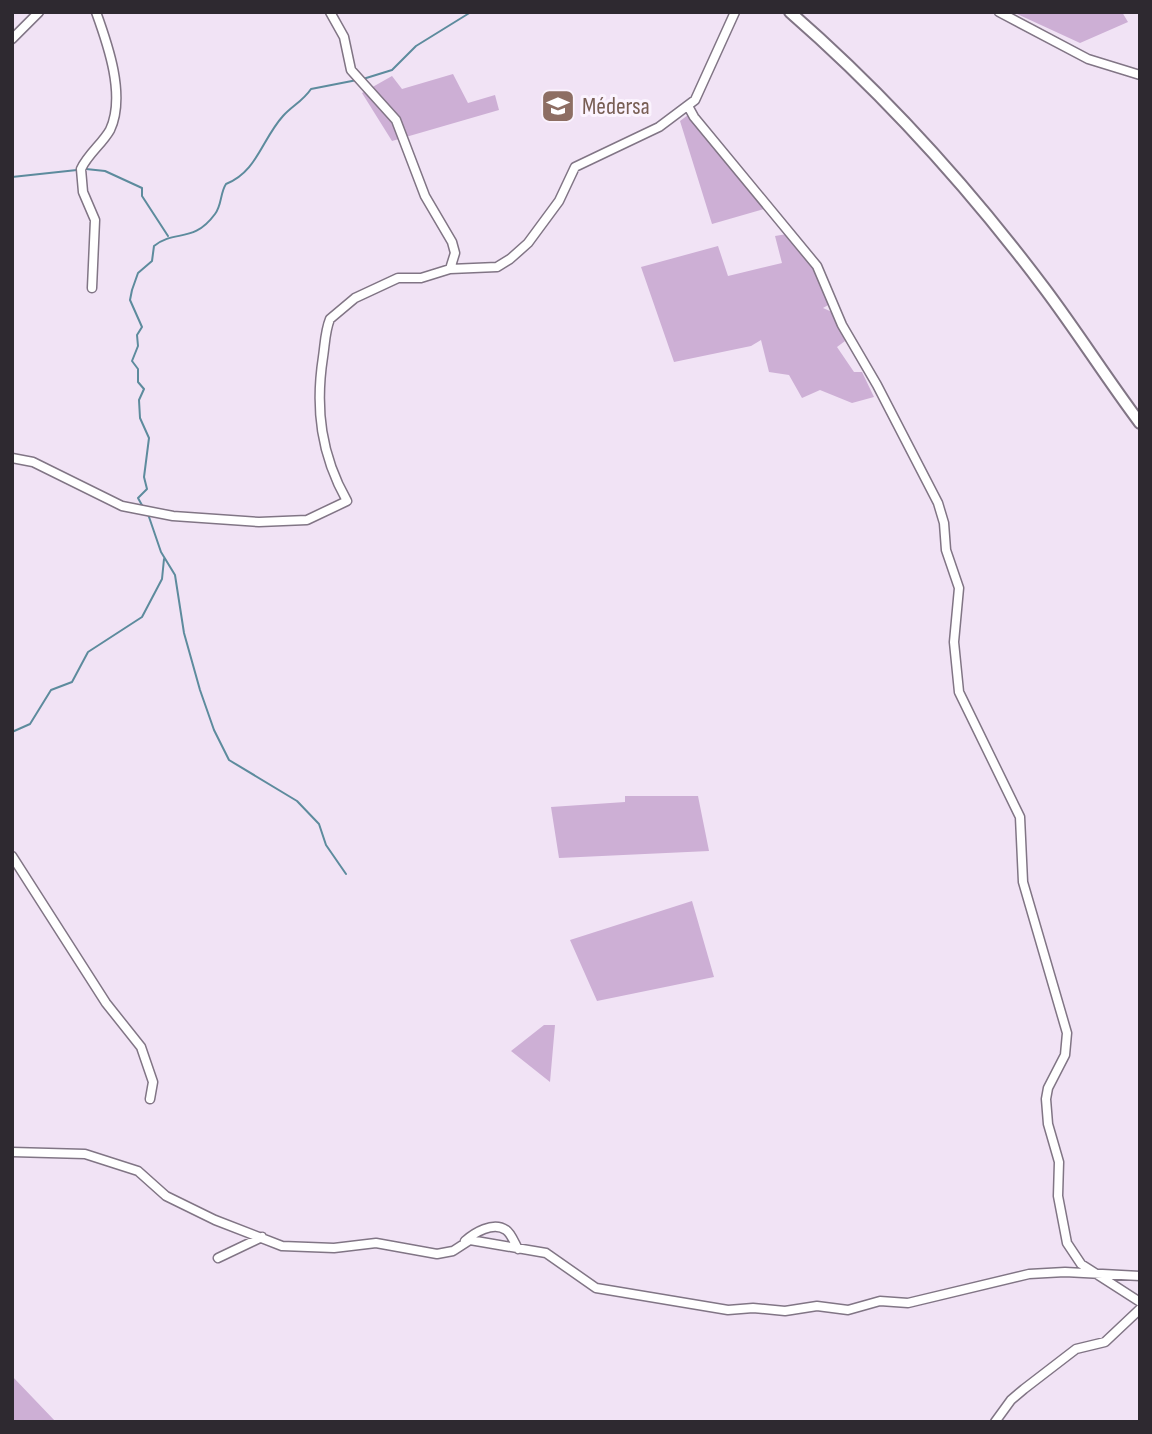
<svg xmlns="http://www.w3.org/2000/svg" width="1152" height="1434" font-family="'Sofia Sans Condensed',sans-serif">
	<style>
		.green { fill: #cdafd5 }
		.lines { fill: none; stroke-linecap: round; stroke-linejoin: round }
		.stream { stroke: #5d8b9d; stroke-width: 2 }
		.minor-casing { stroke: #817585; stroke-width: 11 }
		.major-casing { stroke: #817585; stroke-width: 14 }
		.minor { stroke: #fff; stroke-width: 8 }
		.major { stroke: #fff; stroke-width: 10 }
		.labels { text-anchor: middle; stroke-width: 6; stroke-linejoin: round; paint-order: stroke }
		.education-label { font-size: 24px; fill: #785e54; stroke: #fbf3fe; text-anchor: start }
	</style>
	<rect width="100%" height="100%" fill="#f1e3f5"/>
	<path class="green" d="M1013,12H1122L1128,22L1080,43Z
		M453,74L468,103L495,95L499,110L392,141L362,93L392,76L402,89Z
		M688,115L764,209L712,224L680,121Z
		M787,234L818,275L830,304L823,308L832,312L845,341L837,347L854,372H862L874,397L852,403L820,390L802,398L789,375L769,372L761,340L751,346L674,362L641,267L718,246L728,276L782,263L775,236Z
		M625,796H698L709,851L559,858L551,807L625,802Z
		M692,901L714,977L597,1001L570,940Z
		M544,1025H555L550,1082L511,1051Z
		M12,1376L56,1422H12Z"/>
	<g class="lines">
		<path class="stream" d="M363,79L392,70L416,46L471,12
			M86,169L105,171L142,188V196L168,236
			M12,177L77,170
			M143,507L138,498L147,489L144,477L149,438L140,418L139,400L144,389L138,382V369L132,361L138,346L137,335L142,327L130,300L132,290L138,273L152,261L154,246C175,229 193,244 215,214C222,205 220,193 226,184C257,172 262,139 283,116C292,106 303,101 311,89L357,80
			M148,514L161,552L175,575L184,633L200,690L214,730L229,760L297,801L319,824L326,845L346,874
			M12,732L30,724L51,690L72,682L88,652L142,617L162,579L164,559"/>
		<g class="minor-casing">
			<path id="minor" d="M330,12L344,37L351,70L396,120L425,196L452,242L455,253L450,269
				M999,12L1088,59L1140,75
				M12,39L39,12
				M688,106L694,117L817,266L842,325L877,385L938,503L944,523L946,550L959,588L954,642L959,692L1020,817L1023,882L1067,1033L1065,1055L1048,1088L1046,1099L1048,1124L1059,1162L1058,1196L1067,1243L1081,1264L1140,1302
				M92,288L95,220L83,192L81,169C88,154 102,144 110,130C126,96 108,45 96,12
				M12,458L33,462L122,506L173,516L259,522L307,520L347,501C321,455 315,409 323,357C325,344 325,331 330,319L355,298L398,278H421L450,269L497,267L510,259L528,243L559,201L575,167L659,127L695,100L735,12
				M12,856L106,1003L141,1047L153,1082L150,1099
				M12,1152L85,1154L138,1171L166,1196L215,1220L282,1246L334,1248L376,1243L437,1254L453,1251L470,1240L546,1253L596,1288L728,1310L753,1308L785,1311L817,1306L848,1310L880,1301L908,1303L1029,1274L1065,1272L1140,1276
				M465,1241C474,1233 493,1221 506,1230C511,1233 515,1244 518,1249
				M218,1258L262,1237
				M995,1422L1011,1400L1024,1389L1076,1349L1105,1342L1140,1309"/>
		</g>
		<g class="major-casing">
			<path id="major" d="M790,12C884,94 970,189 1045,289C1078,333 1107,379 1140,423"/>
		</g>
		<use href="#minor" class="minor"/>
		<use href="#major" class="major"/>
	</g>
	<defs>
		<g id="school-square" transform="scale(1.75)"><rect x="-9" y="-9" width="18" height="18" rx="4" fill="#8d6e63" stroke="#fbf3fe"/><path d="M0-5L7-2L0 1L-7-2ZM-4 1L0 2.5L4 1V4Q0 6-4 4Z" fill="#fff"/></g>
	</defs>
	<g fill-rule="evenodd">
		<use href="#school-square" x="558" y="106"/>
	</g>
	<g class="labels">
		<g class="education-label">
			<text x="582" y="114">Médersa</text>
		</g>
	</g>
	<rect width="1152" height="1434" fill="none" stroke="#2e2930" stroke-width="28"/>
</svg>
